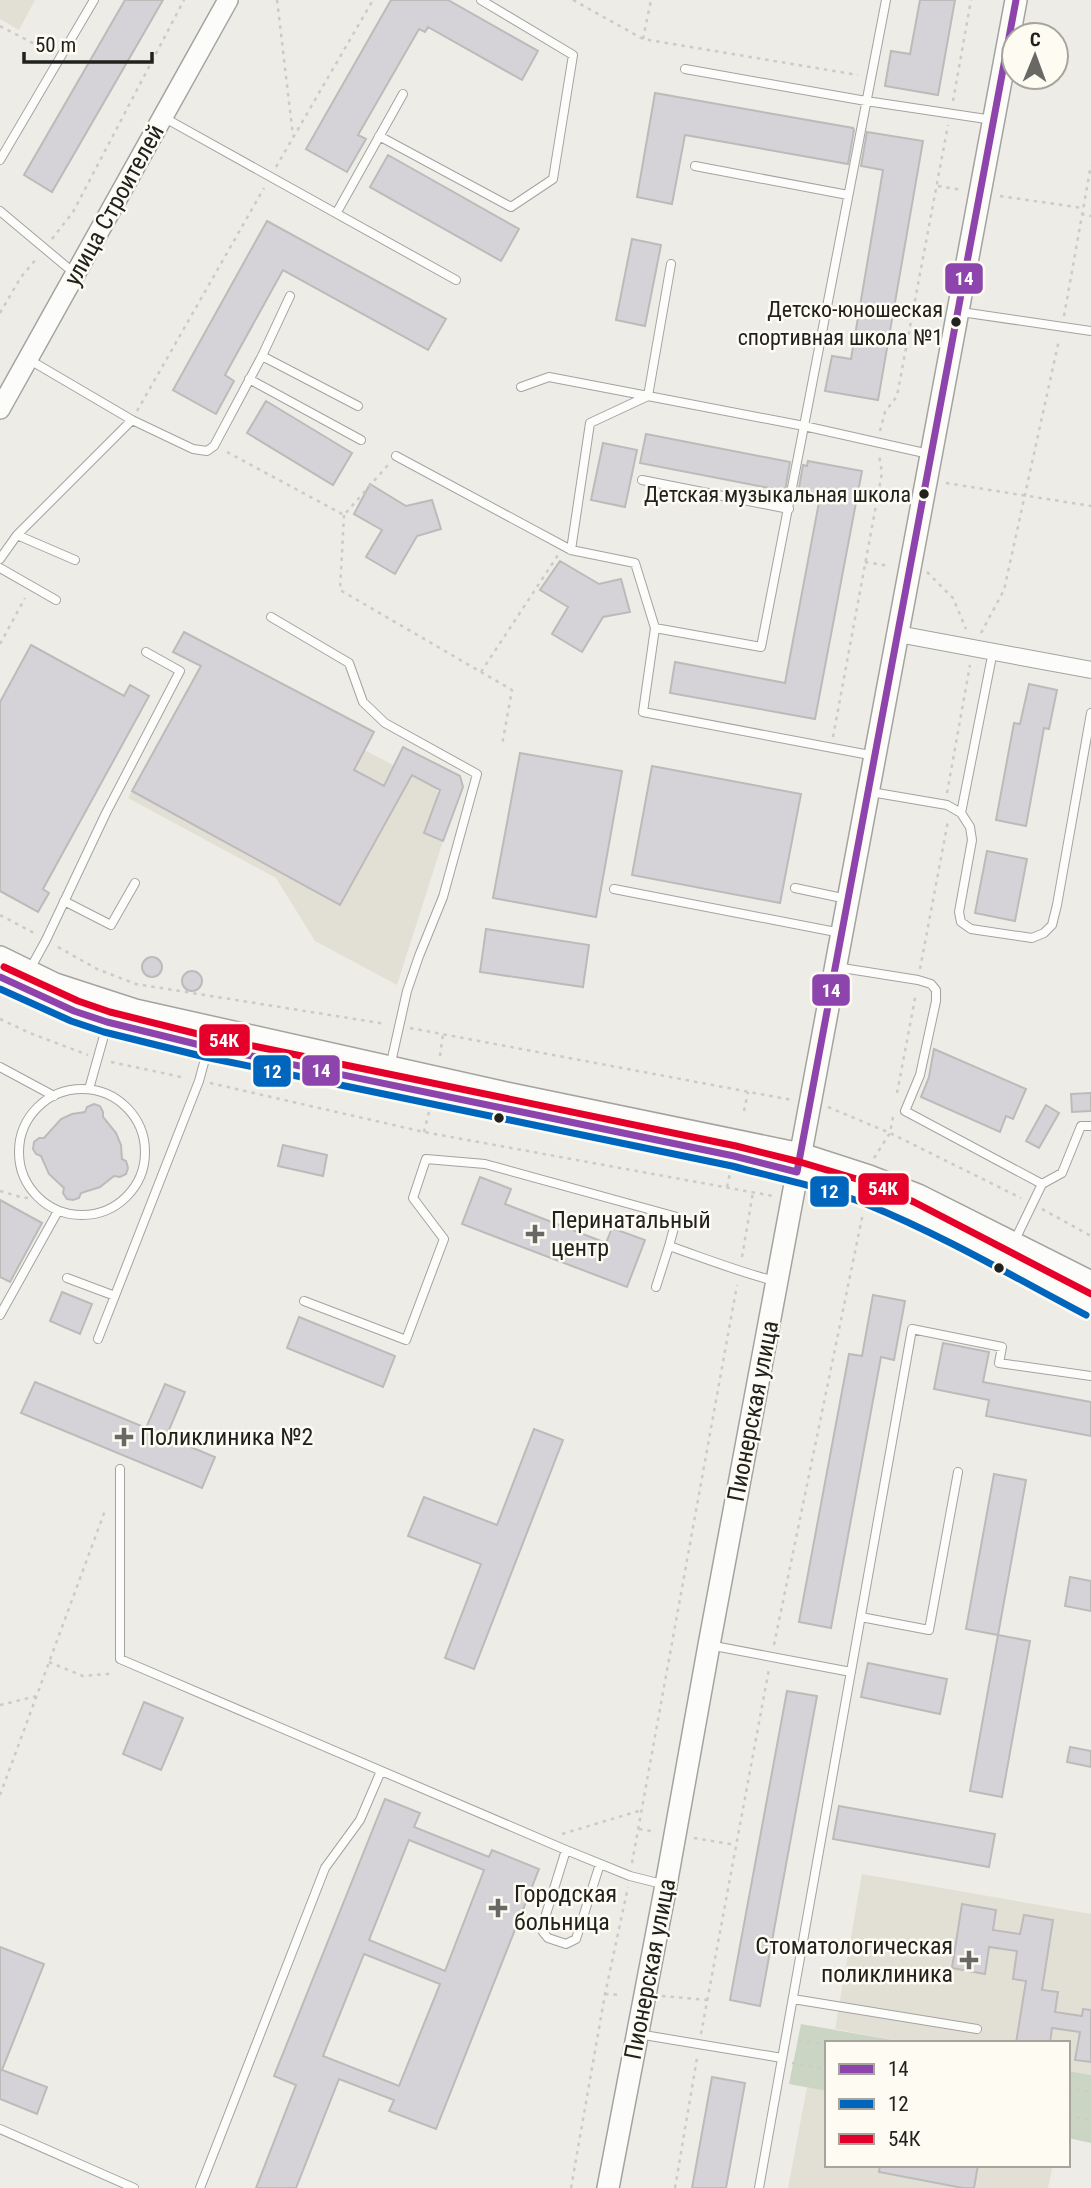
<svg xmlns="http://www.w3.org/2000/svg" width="1091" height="2188" font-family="'Roboto Condensed',sans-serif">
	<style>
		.built { fill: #e2e0d5 }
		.green { fill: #cbd5c3 }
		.building { fill: #d5d3d8; stroke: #bcbbba; stroke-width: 2; fill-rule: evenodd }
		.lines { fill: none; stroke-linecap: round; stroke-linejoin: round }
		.service-casing { stroke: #a4a39f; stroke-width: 10 }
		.minor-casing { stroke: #a4a39f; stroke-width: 18 }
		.tertiary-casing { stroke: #a4a39f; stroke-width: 22 }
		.secondary-casing { stroke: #a4a39f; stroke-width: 24 }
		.path { stroke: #cbcbca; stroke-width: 2.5; stroke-dasharray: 3.5 5; stroke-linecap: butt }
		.service { stroke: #fcfcfb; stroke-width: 8 }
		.minor { stroke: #fcfcfb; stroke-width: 16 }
		.tertiary { stroke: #fcfcfb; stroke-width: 19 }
		.secondary { stroke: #fcfcfb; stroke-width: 21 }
		.bus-1-casing { stroke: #fdfbf2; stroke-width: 12 }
		.bus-2-casing { stroke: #fdfbf2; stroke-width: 12 }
		.bus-3-casing { stroke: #fdfbf2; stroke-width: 12 }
		.bus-1 { stroke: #8e44ad; stroke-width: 7 }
		.bus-2 { stroke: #0065bd; stroke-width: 7 }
		.bus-3 { stroke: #e4002b; stroke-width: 7 }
		.bus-dot { fill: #21211d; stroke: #fdfbf2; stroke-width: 2.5 }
		.poi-dot { fill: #686864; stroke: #fdfbf2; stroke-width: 2.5 }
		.labels { text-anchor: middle; stroke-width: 5; stroke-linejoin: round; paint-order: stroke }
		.bus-label { font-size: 22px; fill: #21211d; stroke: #fdfbf2; text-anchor: end }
		.street-label { font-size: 24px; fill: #21211d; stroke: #fdfbf2 }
		.poi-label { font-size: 24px; fill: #21211d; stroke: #fdfbf2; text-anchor: start }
		.line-badge { stroke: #fdfbf2; stroke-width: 2.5 }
		.badge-label { font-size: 19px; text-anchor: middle; font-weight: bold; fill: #fff }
	</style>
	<rect width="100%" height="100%" fill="#edece7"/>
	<path class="built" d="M0,0H35L19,30L0,19Z
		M201,666L436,787L438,795L424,832L443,841L397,985L315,941L276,878L128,798Z
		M862,1874L1091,1914V2075L1068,2071V2043H910L835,2029Z
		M807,2087L827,2091V2165H1053L1048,2188H788Z"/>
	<path class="green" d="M801,2024L910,2043H827V2091L789,2084Z
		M1068,2071L1091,2075V2143L1068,2138Z"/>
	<path class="building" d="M125,0H163L52,192L24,175Z
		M391,0H448L538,51L522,80L428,27L425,32L419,29L358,135L366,139L347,172L306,149Z
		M920,0H955L938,95L885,86L891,51L910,54Z
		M655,93L853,128L854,130L848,164L685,135L672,204L637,197Z
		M867,132L923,141L878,400L825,391L832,356L851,359L883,170L861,166Z
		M388,155L519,229L501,261L370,187Z
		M267,221L446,319L428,350L283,270L225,375L234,381L216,414L173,390Z
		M632,239L661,245L645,326L616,320Z
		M266,401L352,453L333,485L247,433Z
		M646,434L790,462L785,491L640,463Z
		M603,443L637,450L625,507L591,500Z
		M808,461L862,471L815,719L670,693L675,662L785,683L820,497L798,493L803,465L807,466Z
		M370,484L406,506L432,500L441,529L417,536L395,574L366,557L382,530L354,514Z
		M560,561L599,584L621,579L630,612L603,617L582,652L552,634L568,607L540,590Z
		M184,632L374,732L354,770L384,786L403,747L460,776L463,787L443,841L424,833L440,790L412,775L340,905L132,791L201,666L173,652Z
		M31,645L124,696L130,685L149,696L43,889L49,893L38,912L0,891V702Z
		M1029,684L1057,690L1049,729L1044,728L1026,826L996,820L1014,723L1020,724Z
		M520,753L622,771L596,917L493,898Z
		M652,766L801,794L780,903L632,875Z
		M987,851L1027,859L1015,921L975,913Z
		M486,929L589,945L583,987L480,972Z
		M142 967a10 10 0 1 1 20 0a10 10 0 1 1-20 0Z
		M182 981a10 10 0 1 1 20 0a10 10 0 1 1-20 0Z
		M934,1049L1026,1089L1013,1119L1006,1116L1000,1132L921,1097L929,1077Z
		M1091,1093V1111L1072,1112L1071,1094Z
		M94,1104L100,1106L103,1112V1117L116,1133L121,1145L122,1159L126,1161L128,1168L126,1174L120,1177L114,1176L100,1187L81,1193L79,1198L73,1200L67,1199L63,1193L64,1188L49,1174L41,1156L36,1154L33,1149L34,1142L39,1138H44L61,1119L72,1114L85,1112L87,1107Z
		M1046,1105L1059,1113L1039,1148L1026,1141Z
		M283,1145L327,1155L323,1176L278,1166Z
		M480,1177L511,1189L505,1204L606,1243L612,1228L645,1240L627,1287L462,1224Z
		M0,1200L42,1223L10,1282L0,1277Z
		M62,1292L92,1304L80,1334L50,1321Z
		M873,1295L905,1301L894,1360L881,1357L831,1628L799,1622L849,1354L862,1356Z
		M299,1317L395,1356L383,1387L287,1348Z
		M943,1343L989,1352L983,1382L1091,1402V1436L986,1416L989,1400L934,1389Z
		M35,1382L146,1428L165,1384L185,1392L166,1437L215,1457L202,1488L21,1413Z
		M534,1429L563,1440L474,1669L445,1658L481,1564L408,1536L424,1497L497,1525Z
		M994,1474L1026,1480L998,1635L966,1629Z
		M1070,1577L1091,1581V1611L1065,1606Z
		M998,1635L1030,1641L1002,1797L970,1791Z
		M868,1663L947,1679L940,1714L861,1697Z
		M787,1691L817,1696L760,2006L730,2000Z
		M144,1702L183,1718L161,1770L123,1754Z
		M1070,1747L1091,1751V1767L1067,1762Z
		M385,1799L420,1813L414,1827L489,1857L492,1850L539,1869L436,2129L389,2111L394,2100L339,2079L296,2188H256L296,2085L274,2076ZM409,1840L484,1870L445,1971L369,1940ZM364,1954L440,1984L399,2086L323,2056Z
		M839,1806L995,1834L989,1867L833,1839Z
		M962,1904L996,1910L993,1930L1020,1934L1024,1915L1053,1920L1042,1990L1058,1992L1055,2012L1082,2016L1083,2009L1091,2010V2062L1075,2060L1080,2032L1052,2028L1050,2043H1016L1026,1981L1013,1979L1017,1951L989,1947L985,1974L952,1968Z
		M0,1947L44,1964L2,2070L47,2087L37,2114L0,2099Z
		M712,2077L745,2083L726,2188H692Z
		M880,2165H978L974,2188H963L879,2172Z"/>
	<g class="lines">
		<g class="service-casing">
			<path id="service" d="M685,69L866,101L993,120
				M163,117L456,280
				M379,136L511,207L553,179L573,55L481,0
				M0,160L94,0
				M695,166L848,195
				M0,211L74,273
				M337,212L403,94
				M671,264L648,396L804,426L886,0
				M961,312L1091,331
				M262,356L358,406
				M28,359L132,420L193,449L207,451L214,446L262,356L290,296
				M249,379L361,440
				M521,387L549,377L648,396L590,423L571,550
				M396,456L571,550L635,563L655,628
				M642,480L789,509
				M17,535L75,560
				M0,559L17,535L132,420
				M0,568L56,600
				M271,617L349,663L363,702L385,723L477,774L443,897L419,956L407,991L390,1067
				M875,756L643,712L655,628L761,647L804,426L929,454
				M871,792L947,805L961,813L970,827L972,840L959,912L961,922L971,929L1032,938L1044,933L1052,925L1057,905L1091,713
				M961,813L993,651
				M795,888L847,899
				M614,889L841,933
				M64,901L111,925L135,883
				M836,967L918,980L931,984L936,990V1001L920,1075L905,1111L1042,1184
				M29,971L46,940L106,813L180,671L146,652
				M0,1067L54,1096
				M19 1152a63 63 0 1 1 126 0a63 63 0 1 1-126 0Z
				M89,1089L107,1025
				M1014,1242L1042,1184L1062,1173L1081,1126H1091
				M67,1278L115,1296
				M656,1287L669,1246
				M304,1301L406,1340L444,1239L413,1198L426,1159L485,1164L677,1217L669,1246C704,1258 739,1272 775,1281
				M0,1315L58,1211
				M98,1339L199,1081L208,1048
				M120,1469V1659L566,1850L630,1876L666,1885
				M861,1617L929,1630L958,1472
				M709,1645L851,1672
				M566,1850L543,1924V1932L548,1938L566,1944L576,1939L600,1864
				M793,1999L977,2029
				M638,2034L782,2058
				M0,2129L134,2188
				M200,2188L325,1868L360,1820L381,1771
				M759,2188L912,1329L1002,1347L999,1363L1091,1376"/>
		</g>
		<g class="minor-casing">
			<path id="minor" d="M898,634L1091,670"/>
		</g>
		<g class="tertiary-casing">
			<path id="tertiary" d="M0,409L228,0"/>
		</g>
		<g class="secondary-casing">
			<path id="secondary" d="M0,957L55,984L135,1010L506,1093L801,1154L869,1176L918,1195L1091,1282
				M0,977L74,1011L107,1022L208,1047L734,1156L797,1172L866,1193L909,1211L1091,1306
				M608,2188L666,1885L709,1645L1016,0"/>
		</g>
		<path class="path" d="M277,0L293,136
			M573,0L643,39L858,75
			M0,26L50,52
			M643,39L651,0
			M953,101L971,0
			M276,167L373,0
			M938,186L962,190
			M1000,196L1083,208
			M1081,214L1091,216
			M52,239L73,212L184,0
			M0,313L21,277L37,258
			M1064,316L1091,165
			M137,411L264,188
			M880,431L885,412L897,396L948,125
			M227,452L344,515L388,465
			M946,483L1091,506
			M344,515L340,590L512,690L502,745
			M865,562L890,566
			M927,572L953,598L966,629
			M981,633L1004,590L1059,340
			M0,644L25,598
			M481,672L558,555
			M833,737L882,473L879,455
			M947,793L970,665
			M0,915L34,933
			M58,947L97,969L136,984L386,1024
			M920,969L948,821
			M0,1019L30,1033L88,1055
			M410,1028L792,1100
			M440,1056L443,1034
			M111,1062L186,1078
			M210,1083L424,1132L773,1196
			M897,1093L916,993
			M828,1107L890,1133L1021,1198
			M744,1111L748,1092
			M424,1132L429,1112
			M874,1158L890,1133L893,1117
			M727,1187L730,1173
			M0,1191L24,1198L38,1197
			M815,1203L843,1208
			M1042,1209L1091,1236
			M742,1257L753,1192
			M774,1645L863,1213
			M49,1662L83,1676L108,1674L111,1669
			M0,1705L37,1696
			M0,1795L106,1508
			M639,1829L656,1832
			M562,1834L642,1810
			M694,1838L736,1845
			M632,1863L737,1285
			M605,1994L620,1995
			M662,1996L708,2000
			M701,2034L769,1669
			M799,2040L827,2045
			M792,2063L827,2069
			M1068,2088L1091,2092
			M1068,2116L1091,2120
			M571,2188L605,1994L628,1887
			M675,2188L697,2058"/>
		<use href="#service" class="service"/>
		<use href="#minor" class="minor"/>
		<use href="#tertiary" class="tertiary"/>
		<use href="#secondary" class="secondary"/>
		<g class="bus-1-casing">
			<path id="bus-1" d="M0,977L74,1011L107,1022L208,1047L734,1156L797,1172L1016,0"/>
		</g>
		<g class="bus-2-casing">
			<path id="bus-2" d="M0,989L71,1021L104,1032L205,1057L732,1166C776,1178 823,1187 866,1204C942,1235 1014,1277 1086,1315"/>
		</g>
		<g class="bus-3-casing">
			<path id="bus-3" d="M4,967L78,1001L110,1012L210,1037L736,1146L800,1162L870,1183L914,1202L1091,1294"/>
		</g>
		<use href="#bus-1" class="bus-1"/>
		<use href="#bus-2" class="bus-2"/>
		<use href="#bus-3" class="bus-3"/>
	</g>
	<g class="bus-dot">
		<circle cx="956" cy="322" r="6"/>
		<circle cx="924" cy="494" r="6"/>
		<circle cx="499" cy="1118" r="6"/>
		<circle cx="999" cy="1268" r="6"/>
	</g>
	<g class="poi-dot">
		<path d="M531.5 1223.5h7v7h7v7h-7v7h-7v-7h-7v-7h7z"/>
		<path d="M120.5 1426.5h7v7h7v7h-7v7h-7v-7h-7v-7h7z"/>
		<path d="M494.5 1897.5h7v7h7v7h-7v7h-7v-7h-7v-7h7z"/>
		<path d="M965.5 1949.5h7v7h7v7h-7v7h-7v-7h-7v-7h7z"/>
	</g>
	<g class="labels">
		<g class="bus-label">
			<text x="943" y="317">Детско-юношеская<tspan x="943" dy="28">спортивная школа №1</tspan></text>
			<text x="911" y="502">Детская музыкальная школа</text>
		</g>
		<g class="street-label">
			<text transform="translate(114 205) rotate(-61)" y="8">улица Строителей</text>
			<text transform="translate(753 1411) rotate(-79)" y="8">Пионерская улица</text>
			<text transform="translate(650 1969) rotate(-79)" y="8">Пионерская улица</text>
		</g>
		<g class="poi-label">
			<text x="551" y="1228">Перинатальный<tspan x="551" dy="28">центр</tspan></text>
			<text x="140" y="1445">Поликлиника №2</text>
			<text x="514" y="1902">Городская<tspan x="514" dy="28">больница</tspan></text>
			<text x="953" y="1954" text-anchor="end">Cтоматологическая<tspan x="953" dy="28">поликлиника</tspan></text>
		</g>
	</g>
	<g class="line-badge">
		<rect x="944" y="262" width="40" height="33" rx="7" fill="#8e44ad"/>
		<rect x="811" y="973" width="40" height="34" rx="7" fill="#8e44ad"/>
		<rect x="198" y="1023" width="53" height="34" rx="7" fill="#e4002b"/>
		<rect x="301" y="1054" width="40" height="33" rx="7" fill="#8e44ad"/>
		<rect x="252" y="1054" width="40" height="34" rx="7" fill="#0065bd"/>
		<rect x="857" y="1172" width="53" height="34" rx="7" fill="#e4002b"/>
		<rect x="809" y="1175" width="41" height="33" rx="7" fill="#0065bd"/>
	</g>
	<g class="badge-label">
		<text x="964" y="285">14</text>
		<text x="831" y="997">14</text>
		<text x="224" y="1047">54К</text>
		<text x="321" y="1077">14</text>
		<text x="272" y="1078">12</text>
		<text x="883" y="1195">54К</text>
		<text x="829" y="1198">12</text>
	</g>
	<rect x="825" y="2041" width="245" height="126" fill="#fdfbf2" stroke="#a5a49d" stroke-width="2"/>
	<rect x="839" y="2064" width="35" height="10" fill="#8e44ad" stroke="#a5a49d" stroke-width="2"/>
	<text x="888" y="2076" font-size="21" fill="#21211d">14</text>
	<rect x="839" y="2099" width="35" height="10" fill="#0065bd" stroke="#a5a49d" stroke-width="2"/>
	<text x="888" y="2111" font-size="21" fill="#21211d">12</text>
	<rect x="839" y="2134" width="35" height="10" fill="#e4002b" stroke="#a5a49d" stroke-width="2"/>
	<text x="888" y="2146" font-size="21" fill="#21211d">54К</text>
	<g transform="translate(1035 56) rotate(1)"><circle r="33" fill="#fdfbf2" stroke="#a5a49d" stroke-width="2"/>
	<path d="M0-5L12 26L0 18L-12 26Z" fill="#686864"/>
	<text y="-10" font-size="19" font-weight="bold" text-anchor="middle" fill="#21211d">С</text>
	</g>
	<path d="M24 52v10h128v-10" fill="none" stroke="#21211d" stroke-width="3.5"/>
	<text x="35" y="52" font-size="21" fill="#21211d" stroke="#fdfbf2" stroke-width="5" paint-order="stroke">50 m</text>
</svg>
